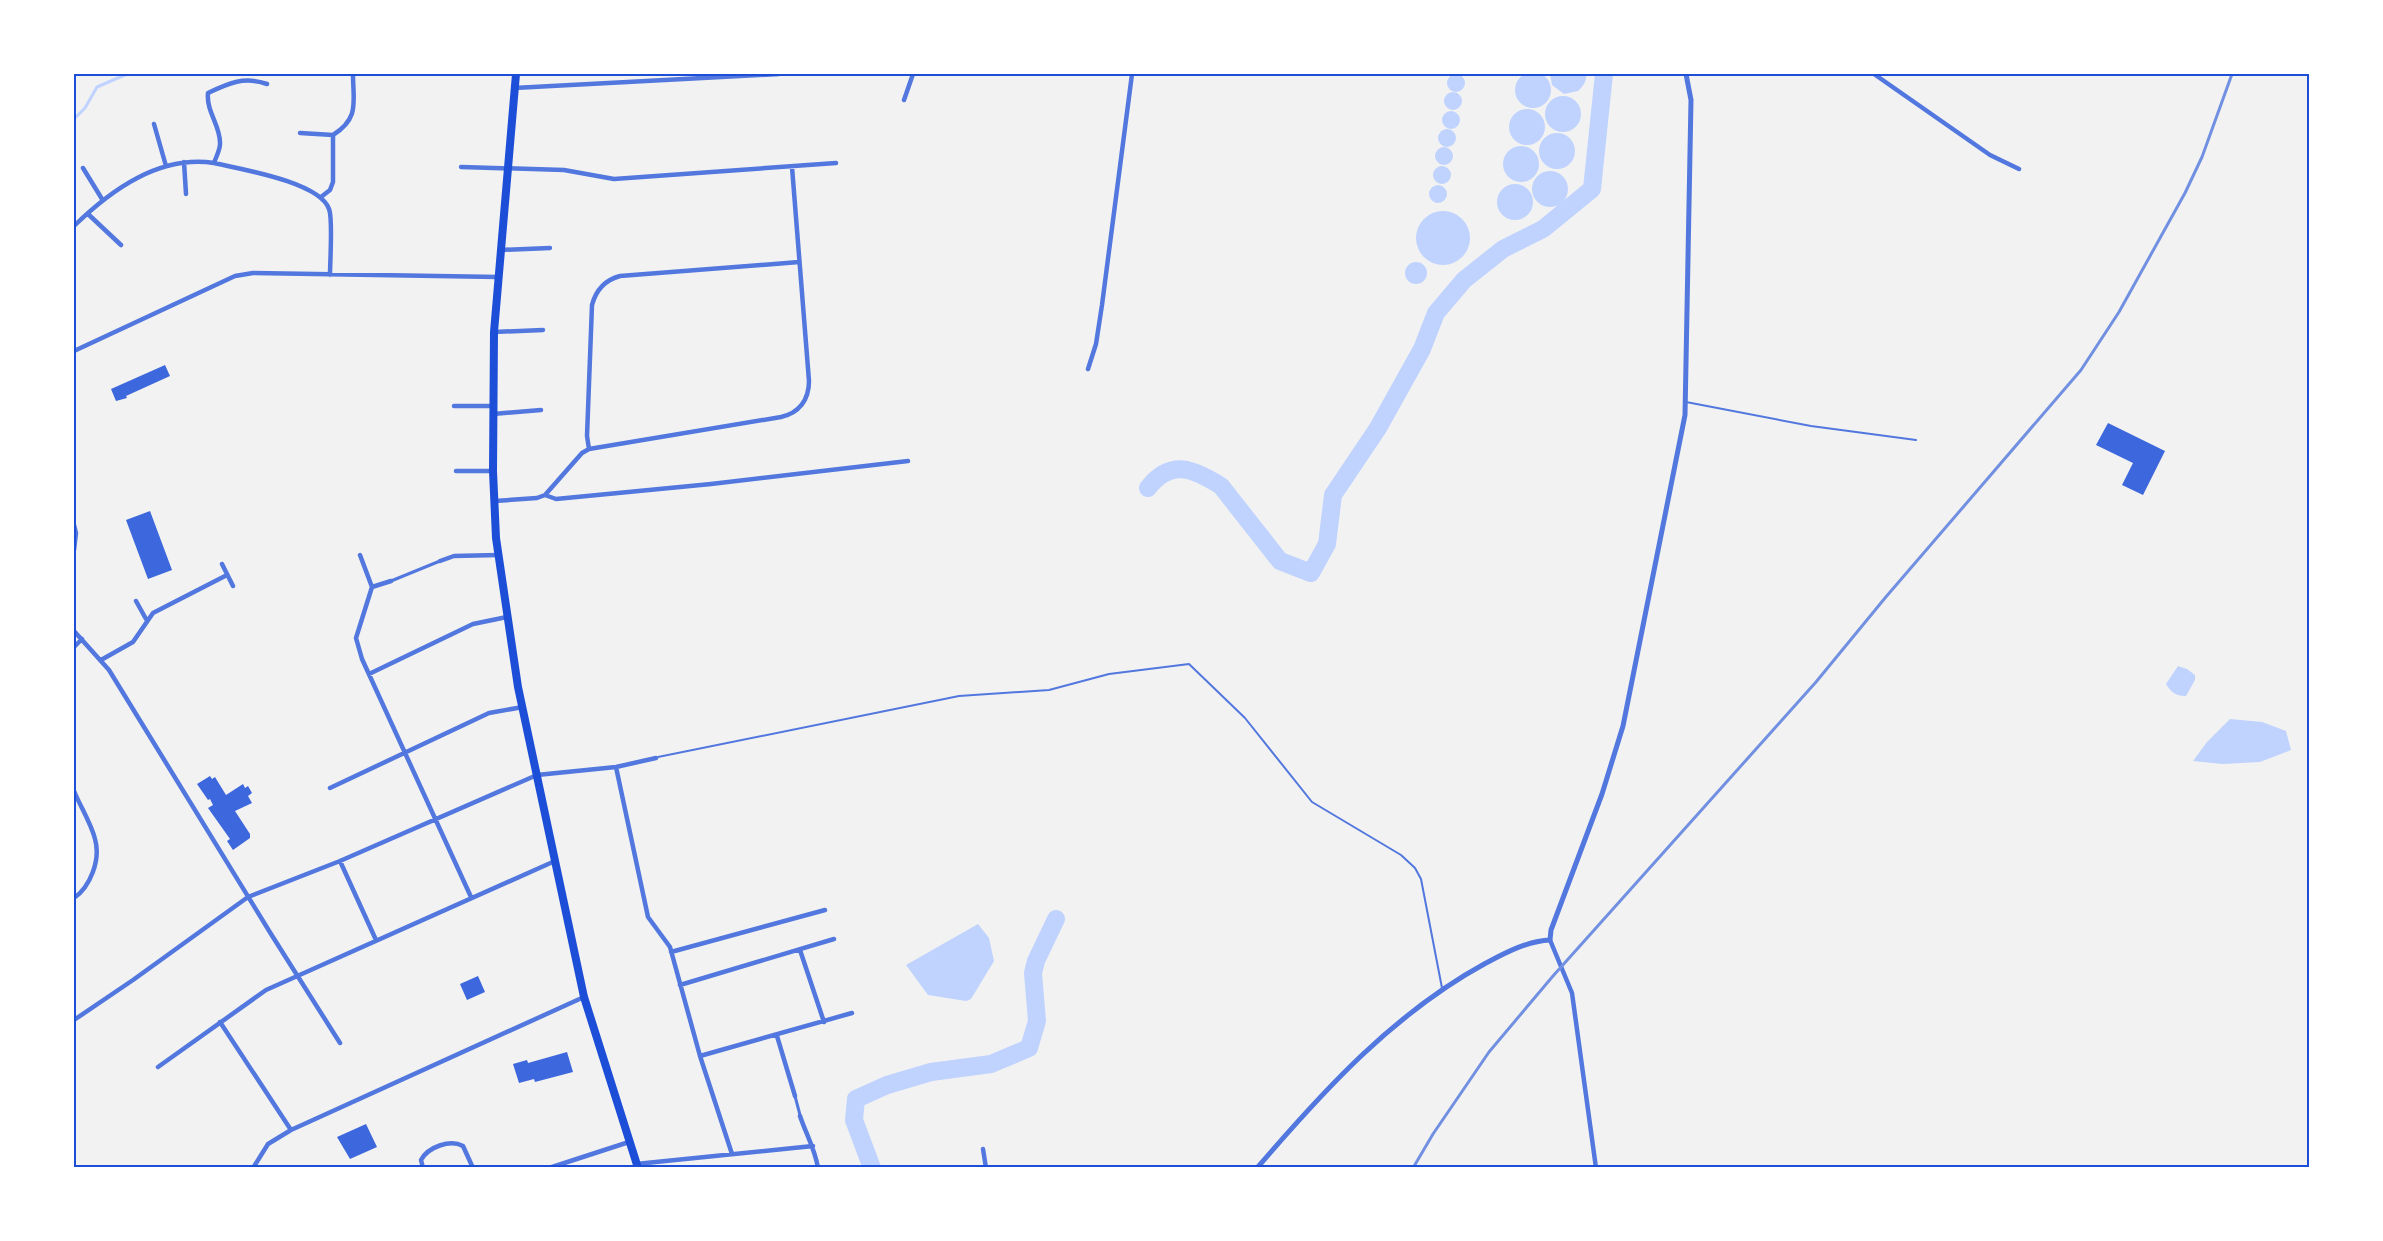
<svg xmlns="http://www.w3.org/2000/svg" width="2383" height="1241" font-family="'Work Sans',sans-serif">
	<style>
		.water { fill: #bfd3fe }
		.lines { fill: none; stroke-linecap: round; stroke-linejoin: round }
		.stream { stroke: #bfd3fe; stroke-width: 3 }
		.river { stroke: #bfd3fe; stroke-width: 18 }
		.building { fill: #3d67dc }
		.service { stroke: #5277de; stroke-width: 2 }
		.pedestrian { stroke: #5277de; stroke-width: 3 }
		.minor { stroke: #5277de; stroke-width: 4.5 }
		.tertiary { stroke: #5277de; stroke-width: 5 }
		.trunk { stroke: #1d4ed8; stroke-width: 8 }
		.rail { stroke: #7290e2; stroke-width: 3 }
		.neatline { fill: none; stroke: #1d4ed8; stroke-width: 2 }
	</style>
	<rect width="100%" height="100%" fill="#f2f2f2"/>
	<path class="water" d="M1515 90a18 18 0 1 1 36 0a18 18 0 1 1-36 0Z
		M1550,74H1586C1587,81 1583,86 1578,91L1564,94L1552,85Z
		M1447 83a9 9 0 1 1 18 0a9 9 0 1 1-18 0Z
		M1444 101a9 9 0 1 1 18 0a9 9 0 1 1-18 0Z
		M1545 114a18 18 0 1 1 36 0a18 18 0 1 1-36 0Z
		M1509 127a18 18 0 1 1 36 0a18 18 0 1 1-36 0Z
		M1442 120a9 9 0 1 1 18 0a9 9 0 1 1-18 0Z
		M1438 138a9 9 0 1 1 18 0a9 9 0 1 1-18 0Z
		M1539 151a18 18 0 1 1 36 0a18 18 0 1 1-36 0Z
		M1503 164a18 18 0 1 1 36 0a18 18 0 1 1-36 0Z
		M1435 156a9 9 0 1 1 18 0a9 9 0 1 1-18 0Z
		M1433 175a9 9 0 1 1 18 0a9 9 0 1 1-18 0Z
		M1532 189a18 18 0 1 1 36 0a18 18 0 1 1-36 0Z
		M1497 202a18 18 0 1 1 36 0a18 18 0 1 1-36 0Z
		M1429 194a9 9 0 1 1 18 0a9 9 0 1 1-18 0Z
		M1416 238a27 27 0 1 1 54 0a27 27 0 1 1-54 0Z
		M1405 273a11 11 0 1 1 22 0a11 11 0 1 1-22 0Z
		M2178,666L2187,669L2195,675V680L2186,696C2175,696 2171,692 2166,684Z
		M2230,719L2262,722L2286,731L2291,750L2260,762L2222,764L2193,761L2207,742Z
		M978,924L989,938L994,961L971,999L966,1001L928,995L906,965Z"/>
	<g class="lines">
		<path class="stream" d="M74,119L85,108L97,87L127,74"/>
		<path class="river" d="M1148,488C1171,458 1194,469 1221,486L1280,561L1311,573L1327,544L1333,495L1378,428L1422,349L1436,313L1464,280L1503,249L1543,229L1592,189L1604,74
			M872,1168L854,1120L856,1099L887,1085L931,1072L991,1064L1029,1048L1037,1021L1033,973L1036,961L1056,919"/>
	</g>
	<path class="building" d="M165,365L170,376L126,396L127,398L116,401L111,389Z
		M2108,423L2165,451L2143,495L2122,485L2133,463L2096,445Z
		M150,511L172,570L148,579L126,520Z
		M210,776L212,779L215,777L226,795L243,784L245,788L248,786L252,793L248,796L252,803L235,811L250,834V838L233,850L227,841L230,839L208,808L213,805L210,799L208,800L197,784Z
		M478,976L485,992L467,1000L460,984Z
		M567,1052L573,1072L535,1082L534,1079L519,1083L513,1064L527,1060L528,1063Z
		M366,1124L377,1147L350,1159L337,1137Z"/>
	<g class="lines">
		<path class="service" d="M1686,402L1811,426L1916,440
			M658,757L959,696L1049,690L1109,674L1189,664L1245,718L1312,802L1401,855L1415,868L1421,879L1442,988"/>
		<path class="pedestrian" d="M391,581L440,561
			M795,1096L800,1115"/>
		<path class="minor" d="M1874,74L1990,155L2019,169
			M514,88L779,74
			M904,100L913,74
			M154,124L166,166
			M300,133L333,135
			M184,162L186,194
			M214,163C216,157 220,150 220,144C221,126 206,112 208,93C229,83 244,76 267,84
			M461,167L564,170L614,179L836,163
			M83,168L102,199
			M321,197L330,190L333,182V135C360,118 353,102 353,74
			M88,214L121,245
			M74,226C111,190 159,155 214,163C240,169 320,182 329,209C333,218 330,262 330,275
			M500,250L550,248
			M494,332L543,330
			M74,351L235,276L253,273L498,277
			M1088,369L1096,344L1102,305L1132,74
			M454,406H493
			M493,414L541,410
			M589,449L587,436L592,305C596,290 605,280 620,276L799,262
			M456,471H493
			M545,495L582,453L589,449L781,417C799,413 809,400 809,381L792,167
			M495,501L537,498L545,495L556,499L711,484L908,461
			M74,525L76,533L74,550
			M360,555L372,587L356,638L362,659L471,897
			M440,561L454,556L498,555
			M222,564L233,586
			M372,587L391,581
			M136,601L146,619
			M74,631L109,670L271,934L340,1043
			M74,647L82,639
			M101,660L133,642L153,613L227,575
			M369,674L473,624L507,617
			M616,767L648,917L670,947L700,1056L732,1154
			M330,788L489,713L523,707
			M74,791C80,806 91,823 95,839C101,860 90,887 74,898
			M340,861L376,940
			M1550,940L1572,993L1596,1168
			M800,950L824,1022
			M671,952L825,910
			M680,985L834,939
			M74,1020L133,980L248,897L340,861L537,775L616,767L656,758
			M220,1022L291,1130
			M777,1036L795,1096
			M700,1056L852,1013
			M158,1067L266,990L555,861
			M800,1116C806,1134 815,1149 818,1168
			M983,1149L986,1168
			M636,1164L813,1146
			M253,1168L268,1144L291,1130L584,997
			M423,1168L421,1160C428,1147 450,1139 463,1146L473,1168
			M549,1168L629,1142"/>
		<path class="tertiary" d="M1257,1168C1324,1090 1394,1013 1486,963C1505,953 1527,941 1550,940L1551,930L1602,794L1623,726L1685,415L1691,100L1686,74"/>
		<path class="trunk" d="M516,74L494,332L493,471L496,538L518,687L584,997L638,1168"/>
		<path class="rail" d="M1413,1168L1433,1134L1489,1052L1553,976L1816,682L1885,598L2081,370L2119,312L2185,193L2202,157L2232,74"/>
	</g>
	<rect width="2383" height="1241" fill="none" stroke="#ffffff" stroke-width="150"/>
	<rect x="75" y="75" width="2233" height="1091" class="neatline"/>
</svg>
